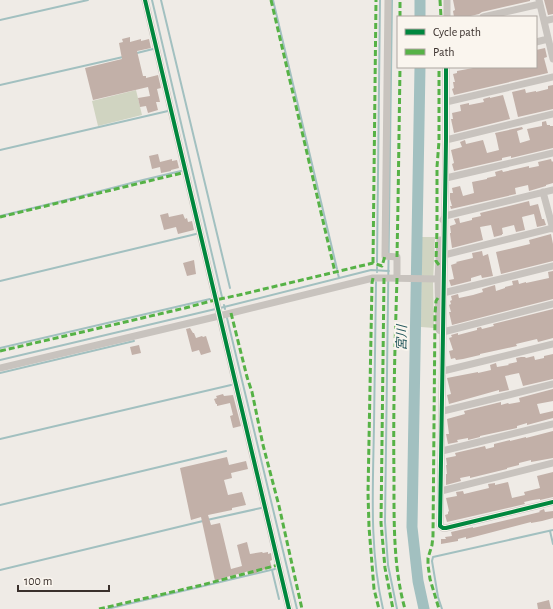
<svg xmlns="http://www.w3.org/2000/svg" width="553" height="609" font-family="'Alegreya Sans','Noto Sans JP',sans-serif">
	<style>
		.green { fill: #d0d4c1 }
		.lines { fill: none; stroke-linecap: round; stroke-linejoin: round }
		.stream { stroke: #a2c0c0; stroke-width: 2 }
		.river { stroke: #a2c0c0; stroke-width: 11 }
		.building { fill: #c2b0a8 }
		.minor { stroke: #c8c3be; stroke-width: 7 }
		.quiet { stroke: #56b246; stroke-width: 3; stroke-dasharray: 6 3; stroke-linecap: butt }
		.cycleway-casing { stroke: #faf5ee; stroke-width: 6 }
		.cycleway { stroke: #00873e; stroke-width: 4 }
		.labels { text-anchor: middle; stroke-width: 4; stroke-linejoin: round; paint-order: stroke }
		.water-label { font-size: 13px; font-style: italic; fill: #22565b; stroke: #faf5ee }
	</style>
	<rect width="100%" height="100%" fill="#efebe6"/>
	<path class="green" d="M136,90L142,115L98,126L92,101Z
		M422,237H435L433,283L434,328L421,327Z"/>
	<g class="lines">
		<path class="stream" d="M152,0L222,297
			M161,0L230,288
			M273,0L337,269
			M392,0L385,522L388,565L397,609
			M0,20L88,0
			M137,53L153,49
			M0,85L123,57
			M0,150L168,111
			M0,216L66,200L143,180L181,171
			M377,262L380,0
			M377,272V267
			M338,274L339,278
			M0,281L196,234
			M376,282C375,330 375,377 374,425C373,486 369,549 383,609
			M224,305L225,309
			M227,318L297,609
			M0,348L210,299
			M0,360L224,307L371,270L389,271
			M0,373L134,341
			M0,439L231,385
			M0,505L226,451
			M207,520L261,508
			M550,531L553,544
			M0,570L203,521
			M272,570L279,599
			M107,609L275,569
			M442,609L438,597L432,561L433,557L553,530"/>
		<path class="river" d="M420,17V0
			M420,67L412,527L418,581L424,609"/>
	</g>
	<path class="building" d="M453,0H530V1L482,12L479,14L475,15L466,17H454L453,11L455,10Z
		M544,0H553V14L548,15Z
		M130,37V42L141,39V41L149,39L151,48L137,51L143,76H146V78L158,75L161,88L157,89L160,102H156L158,110L148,113L146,106L140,107L138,98L150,96L148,87L93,100L85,68L122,59L119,43L123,42L122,39Z
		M545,48L547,57L544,58L548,73L454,95L452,89L454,88L453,82H455L453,74L457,73V71L473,68L472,67H536V50Z
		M553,85V109L518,117L512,92L525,89L526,93L536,91V92L548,89V86Z
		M503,95L510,119L454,133L451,119H453L452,113L461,111L460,105L469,103V105L484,102L483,99L490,97V98Z
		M546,121L547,125H550V126H553V148L511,158V156L502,158V160L454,171L452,164L454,163L451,150L462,147L460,142L465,140L466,144L483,140L487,153L499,150L496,136L495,133L522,127L523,129L517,131L520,143L530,140L527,129L542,126V122Z
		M158,154L160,162L172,159V161L177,160L179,168L171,170V171L161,173L160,167L152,169L149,156Z
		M551,159L552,162L553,161V183L546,185V186L529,191L528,185L515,188L516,194L451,209L450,206H452L450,199V193H453L452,188L460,186L463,196L474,193L472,182L487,179V178L496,176L495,172L502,170L503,172L529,166V168L539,166L538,162Z
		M529,201L530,206L538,204L542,219H544L546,225L537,227L534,214L522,217L525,230L516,232L514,225L502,228L503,234H502V235L494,237L491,225L480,227L483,240L452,248L450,234V233H451L450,226L456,224L454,219L459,218L460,223L472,220V218L481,216L480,213Z
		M168,213L169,217L183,214L185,219L187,218L188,222L192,221L194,230L178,234L176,227L164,230L160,215Z
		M551,234L553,244V261L501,274L496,252L530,244L529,240Z
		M482,251L483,256L488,254L493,276L482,278L481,275L471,278V281L451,286L449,280L454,279L451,265L457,263L456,262L473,258L472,253Z
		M194,260L196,274L187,276L183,263Z
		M553,271V299L452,325L449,312H451L449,305L451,304L450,301L452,300L451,296L458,294L459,298L473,295L483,292L482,289L495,285L496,291L505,288V287L513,285L512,281L518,280L519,284L526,282V283L549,278L548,272Z
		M553,309V338L538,342L537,339L516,344L517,346L480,354V355L463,359L456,360L455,358L451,359L449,351L453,350L449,338L452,337L451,335L458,333V335L477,330V328L481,327L482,329L494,326L493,324Z
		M190,328L193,333H194L196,338L202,336L203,337L206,336L211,352L201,355L199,350L192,352L186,329Z
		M139,345L141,353L132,355L130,347Z
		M553,354V379L523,386L519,373L505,376L509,390L499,392V390L449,404L447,395L451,394L447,378L478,372V373L491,370L490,365L496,363L497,367L509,365L508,364L517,362L516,358L521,357H525L526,358L534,356L535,360L544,358V356Z
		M553,389V401L537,404L540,414L553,411V418L527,425V423L517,426V428L480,436V437L468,440V438L457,440L458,442L448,444L446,434H449L447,419L465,414L464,411L501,402V405L508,403L509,404L520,402L519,398Z
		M223,394L224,396L233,395L241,426L233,428L230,416L233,415L230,403L217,406V404H216L214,399L217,398L216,396Z
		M553,431V458L531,462V460L519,463V465L507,468V469L470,478V476L460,478L461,481L446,485V474H447L446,465H447L446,458L456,456L455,453L485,446L486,449L494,447V444L510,440V441L526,437V438Z
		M227,457L229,465L246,461L248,469L231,473L232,478L224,480L228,495L242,492L246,505L232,508V510L208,515L211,525L220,523L231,569L242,566L237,545L247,542L250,554L262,552L263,553L268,552V554L271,553L272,560L270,561L272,568L257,571V573L250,574L249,571L223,578V579L215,581L201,517L191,520L180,468Z
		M553,472V497L540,500V499L533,500L524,502L525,504L447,522L445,515L448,514V512L449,511L446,498L457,496L456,492L463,491L464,494L489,488L488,484L495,483V485L508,482L512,498L525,495L524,492L540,488L537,476Z
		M544,509L545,512L553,511V518L542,521L531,523V522L466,539V537L458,539V541L441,544V539H446L445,537L452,536L451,532L473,527V528L540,512L539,511Z
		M549,600L551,609H538L537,603Z"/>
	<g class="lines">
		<path class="minor" d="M145,0L289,609
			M388,0L385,256L397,257V278
			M539,0L553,59
			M447,17V0
			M483,17L540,4
			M544,21L553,19
			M536,42L548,39
			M446,67V140L440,526L443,528H446L553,502
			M446,102L553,77
			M446,140L553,114
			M446,178L553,153
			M543,192L553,229
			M443,220L445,216L553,190
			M440,240L438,279L439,330L443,332L553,304
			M444,255L553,228
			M443,293L553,266
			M0,368L219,316L373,278H384L438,279
			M443,371L553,344
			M443,411L553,384
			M442,451L553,424
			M441,491L553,463"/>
		<path class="quiet" d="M271,0L335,272
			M440,0L441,17
			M400,17V0
			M0,217L186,172
			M397,257L398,204L400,67
			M373,263L376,0
			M439,265L436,261L437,229V167L439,141V67
			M373,278L372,283L368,493L369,527L374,589L379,609
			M384,278L381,523L385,568L393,609
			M397,278C395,344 393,410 394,476C394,519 393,567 405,609
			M438,298L436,301L435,314L433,536L432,545L428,558V565L430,579L439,609
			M231,313L247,377L252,392L263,445L279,506L302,609
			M0,351L78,333L185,308L215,300L239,295L373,263L382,266L385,256
			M99,609L202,585L278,565"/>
		<g class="cycleway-casing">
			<path id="cycleway" d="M145,0L289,609
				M446,67V140L440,526L443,528H446L553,502"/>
		</g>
		<use href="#cycleway" class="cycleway"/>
	</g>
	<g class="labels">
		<g class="water-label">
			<text transform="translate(401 338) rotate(-89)" y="5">宮川</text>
		</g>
	</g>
	<rect x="397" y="16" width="140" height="52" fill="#faf5ee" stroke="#ada6a0"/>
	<rect x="405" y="29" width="20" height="6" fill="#00873e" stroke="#ada6a0"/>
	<text x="433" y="36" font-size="12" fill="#3a302c">Cycle path</text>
	<rect x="405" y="49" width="20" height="6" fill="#56b246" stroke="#ada6a0"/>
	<text x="433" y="56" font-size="12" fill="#3a302c">Path</text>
	<path d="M18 585v6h91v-6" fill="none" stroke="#3a302c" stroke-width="2"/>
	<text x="24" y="585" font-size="12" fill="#3a302c" stroke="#faf5ee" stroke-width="3" paint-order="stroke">100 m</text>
</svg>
